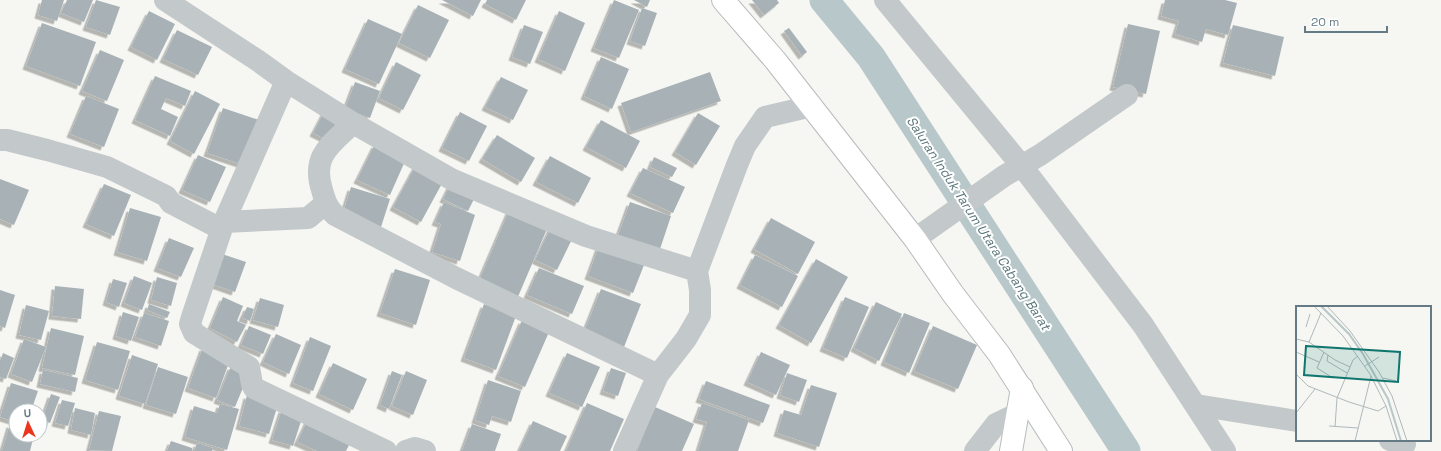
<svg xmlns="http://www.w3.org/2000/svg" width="1441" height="451" font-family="'Space Grotesk',sans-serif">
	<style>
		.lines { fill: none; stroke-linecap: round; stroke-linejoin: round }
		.canal { stroke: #b8c7c9; stroke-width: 29 }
		.building { fill: #a8b2b6; filter: url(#shadow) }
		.secondary-casing { stroke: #b5bcbf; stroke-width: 24 }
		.primary-casing { stroke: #b6bbbe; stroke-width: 24 }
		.street { stroke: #c3c8ca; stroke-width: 22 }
		.secondary { stroke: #fff; stroke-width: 22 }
		.primary { stroke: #fff; stroke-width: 22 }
		.labels { text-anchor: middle; stroke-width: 4; stroke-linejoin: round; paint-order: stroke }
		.water-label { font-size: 13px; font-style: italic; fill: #5a767b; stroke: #fff }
		.inset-river { fill: none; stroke: #b8c7c9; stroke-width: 2 }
		.inset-road { fill: none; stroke: #afb9bc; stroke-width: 1 }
		.view { fill: #0f766e; fill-opacity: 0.15; stroke: #0f766e; stroke-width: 2 }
		.inset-edge { fill: none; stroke: #647a85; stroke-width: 2 }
	</style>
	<defs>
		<filter id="shadow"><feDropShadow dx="-3.5" dy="3.5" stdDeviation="0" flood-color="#0004"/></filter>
	</defs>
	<rect width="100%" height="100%" fill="#f6f6f2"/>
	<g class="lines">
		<path class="canal" d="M824,0L871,57L1126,451"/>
	</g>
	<path class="building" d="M42,0H64L57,21L38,15Z
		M67,0H93L84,22L61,13Z
		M96,0L120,7L110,35L86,27Z
		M442,0H481L473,16Z
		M487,0H526L516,20L485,4Z
		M614,0L639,10L619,58L594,48Z
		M634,0H650L647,7Z
		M752,0H777L779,3L764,15Z
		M1165,0H1225L1237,3L1228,35L1206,29L1202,42L1175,34L1179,21L1161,16Z
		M418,5L449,20L430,58L399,43Z
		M642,8L657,13L645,46L630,41Z
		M149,11L175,24L157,60L131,47Z
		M559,11L585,23L565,71L538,59Z
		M368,19L402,34L379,84L345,69Z
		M42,23L96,42L80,86L26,66Z
		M1128,24L1160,31L1146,94L1113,87Z
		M524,25L543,32L530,64L512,57Z
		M1233,25L1284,37L1275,76L1223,63Z
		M789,28L807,52L802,56L784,31Z
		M177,30L212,47L198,75L163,59Z
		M100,50L124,60L107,101L82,91Z
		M601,57L629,69L612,109L584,96Z
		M396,62L421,75L403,110L379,98Z
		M710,72L721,101L631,132L621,103Z
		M155,76L191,91L185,106L166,98L161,109L178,117L170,136L135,120Z
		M501,77L528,90L513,120L485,107Z
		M355,82L380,91L370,118L345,109Z
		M195,91L220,104L194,154L170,141Z
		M86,96L119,109L104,147L70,134Z
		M223,108L262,121L247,166L207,153Z
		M325,110L339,118L327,140L313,133Z
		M460,112L487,126L469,161L442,148Z
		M698,113L720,126L696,165L675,152Z
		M601,120L640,141L626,168L586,147Z
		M497,135L535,158L521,182L482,159Z
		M375,144L406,159L390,195L357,180Z
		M198,155L226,167L210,202L182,190Z
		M550,156L591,178L578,203L536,182Z
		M654,157L677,168L672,177L650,167Z
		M417,163L445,178L421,222L393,207Z
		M643,168L685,187L673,213L630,193Z
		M0,179L29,190L14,225L0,219Z
		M452,181L477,193L468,211L443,199Z
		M104,184L131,195L114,236L86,224Z
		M351,187L390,199L381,227L342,216Z
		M444,202L475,215L460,261L432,252L441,224L435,222Z
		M630,202L671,216L659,252L617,238Z
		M511,206L550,222L517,299L478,283Z
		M130,208L161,217L147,261L117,252Z
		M771,218L815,242L798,274L754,249Z
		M553,223L575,233L557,270L535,260Z
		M169,238L194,248L181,277L157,268Z
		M600,243L646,260L633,293L588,276Z
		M222,254L246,262L235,292L212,284Z
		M755,255L798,276L782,307L740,285Z
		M816,259L848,277L811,343L779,325Z
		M539,268L584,286L572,314L527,295Z
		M395,269L430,280L416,325L380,313Z
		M134,276L152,283L142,310L124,303Z
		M157,277L177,283L171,306L151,300Z
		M113,279L127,283L119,307L106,302Z
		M55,286L84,289L81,319L52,316Z
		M601,289L641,304L624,347L584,332Z
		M0,290L15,295L5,328L0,326Z
		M223,297L243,306L237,321L246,325L237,342L210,328Z
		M845,297L869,307L847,358L823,348Z
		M260,298L284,305L278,327L253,320Z
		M876,302L902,314L879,361L854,348Z
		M149,304L170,312L167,318L147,310Z
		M484,304L516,316L496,370L464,358Z
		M26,305L49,311L41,340L19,335Z
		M247,307L254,309L250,321L242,318Z
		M123,312L139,317L131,341L116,336Z
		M144,313L169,321L161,346L135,337Z
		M904,313L930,323L909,373L884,362Z
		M522,320L549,332L525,387L498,376Z
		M249,326L271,335L263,354L241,345Z
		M933,326L977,345L958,389L914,371Z
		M51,328L84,336L75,375L42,368Z
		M276,334L301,345L289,374L263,362Z
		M310,337L331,346L313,391L293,383Z
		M24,339L46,347L32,382L11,374Z
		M97,342L130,351L118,390L85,380Z
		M203,347L231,357L216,398L188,388Z
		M761,352L790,365L776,395L747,382Z
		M3,353L14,358L6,379L0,377V361Z
		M567,353L600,367L582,407L549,393Z
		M132,355L158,364L145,404L119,396Z
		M333,363L367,379L353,410L319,394Z
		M231,366L249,373L235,407L217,400Z
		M158,367L188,377L176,414L146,405Z
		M611,368L626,373L618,396L603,391Z
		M43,370L78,378L75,392L40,384Z
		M392,371L402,375L389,409L380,405Z
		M406,371L427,380L413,415L392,406Z
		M787,373L807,380L799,402L780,395Z
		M488,380L521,391L511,422L492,416L489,425L475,420Z
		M706,381L770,405L763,423L699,399Z
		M11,383L38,391L31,411H16V422L0,417Z
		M811,385L837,393L819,447L777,433L784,410L801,415Z
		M51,394L60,397L50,423L42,420Z
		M247,395L278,404L269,434L239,426Z
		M62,400L75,403L68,426L55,423Z
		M587,403L624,419L610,451H566Z
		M702,403L749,420L738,451H698L707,422L696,419Z
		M220,404L239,409L227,450L185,437L194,406L217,413Z
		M655,407L694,424L682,451H637Z
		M75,408L95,413L91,435L71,430Z
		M282,409L303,415L293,446L272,440Z
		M99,411L121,416L112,451L89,450Z
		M309,417L353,437L346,451H317L297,442Z
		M533,421L567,436L560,451H519Z
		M10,424L16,426V435H34L30,451H2Z
		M472,424L501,434L495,451H462Z
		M171,441L192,448V451H167Z
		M197,443L213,448L212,451H194Z"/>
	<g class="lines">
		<g class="secondary-casing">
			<path id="secondary" d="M1011,451L1022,388"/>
		</g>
		<g class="primary-casing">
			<path id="primary" d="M723,0L775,60L915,239L953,294L999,354L1061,451"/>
		</g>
		<path class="street" d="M165,0L257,60L286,81L353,123L453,180L586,236L697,271
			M885,0L1021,165L1143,325L1225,451
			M286,81L224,222L192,317L190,324L194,333L249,367L252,384L254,388L386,451
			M353,123C331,145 311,155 322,190C325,200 327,208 335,215L456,278L658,375
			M0,140H7L47,150L107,167L166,196L171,203L221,229
			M224,222L308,218L326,203
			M915,239L1004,176L1040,155L1127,95
			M1196,405L1297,421
			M1390,440L1405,444
			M406,451L415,448L425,451
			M624,451L658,375L686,339L700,315V290L697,271L737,165L745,146L765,117L812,106
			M975,451L996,424L1017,414"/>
		<use href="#secondary" class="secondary"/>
		<use href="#primary" class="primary"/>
	</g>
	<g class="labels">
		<g class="water-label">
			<text transform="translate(979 223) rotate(57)" y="5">Saluran Induk Tarum Utara Cabang Barat</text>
		</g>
	</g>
	<g transform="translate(1296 306)">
		<rect width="135" height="135" fill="#f6f6f2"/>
		<path class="inset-river" d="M25,0L53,28L67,48L92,93L105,135"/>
		<path class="inset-road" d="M18,0L47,30L74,68L90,100L101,135M31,0L54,25L83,66L96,90L111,135M10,21L14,8M0,33L13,36L39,54L54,61M13,36L25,7M0,46L23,56M28,46L21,62L37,72M32,49L31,55L51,67M69,60L83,51M0,68L12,80L53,96L82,105L90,100M87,72L100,75M0,107L19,83M33,120L62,122M39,121L41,92L57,54L62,50M59,135L75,70"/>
		<path class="view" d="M10,40L104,46L102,76L8,69Z"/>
		<rect width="135" height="135" class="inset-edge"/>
	</g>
	<g transform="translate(28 423) rotate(356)"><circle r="19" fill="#ffffff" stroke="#c1cace"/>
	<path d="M0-3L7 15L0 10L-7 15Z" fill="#eb351d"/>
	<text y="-6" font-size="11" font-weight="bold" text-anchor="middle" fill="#647a85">U</text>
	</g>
	<path d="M1305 26v6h82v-6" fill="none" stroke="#647a85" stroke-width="2"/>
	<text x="1311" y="26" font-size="12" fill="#647a85" stroke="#ffffff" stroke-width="3" paint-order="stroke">20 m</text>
</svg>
